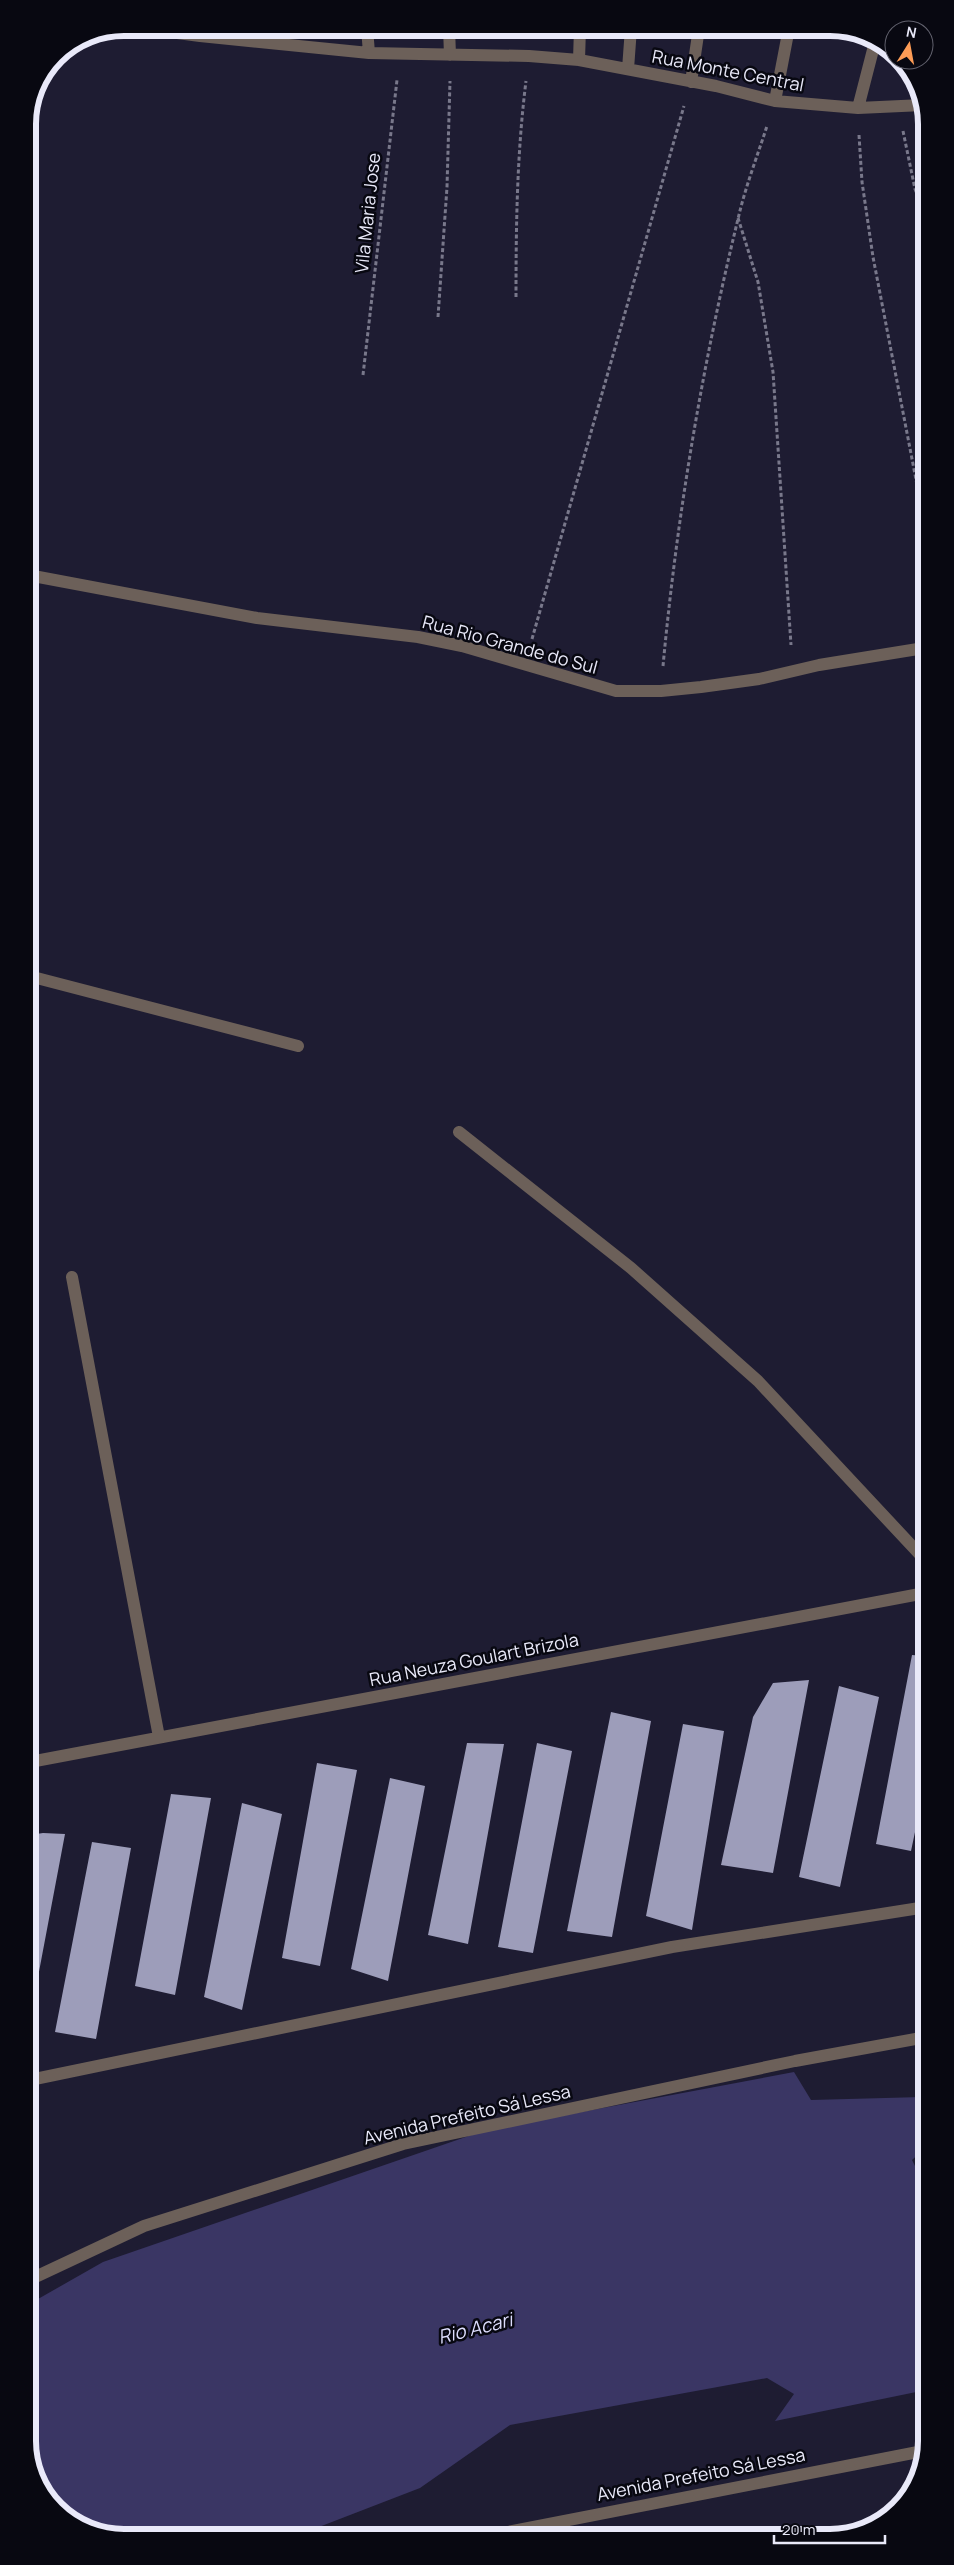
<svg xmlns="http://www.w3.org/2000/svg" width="954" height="2565" font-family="Manrope,sans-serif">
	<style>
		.water { fill: #3a3664 }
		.building { fill: #9d9dba }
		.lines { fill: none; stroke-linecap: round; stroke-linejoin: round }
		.path { stroke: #79788b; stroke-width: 3; stroke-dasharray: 4 2.5; stroke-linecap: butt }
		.minor { stroke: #6c6059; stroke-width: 12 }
		.labels { text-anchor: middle; stroke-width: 5; stroke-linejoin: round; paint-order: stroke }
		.street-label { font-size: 18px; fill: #e9e9f9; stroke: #080811 }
		.water-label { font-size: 19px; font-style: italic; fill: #ddddfd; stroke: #080811 }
		.rim { fill: none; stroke: #e9e9f9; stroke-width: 6 }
	</style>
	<rect width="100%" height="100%" fill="#1e1c32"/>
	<path class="water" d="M794,2072L811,2100L922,2097L926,2094V2147L912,2160L926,2188V2390L775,2421L794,2394L767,2378L510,2425L420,2488L293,2537H118L65,2517L31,2466V2303L103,2262L486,2130Z"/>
	<path class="building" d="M912,1655L925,1656L926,1780L911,1851L876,1844Z
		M809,1680L773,1873L721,1865L753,1717L773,1683Z
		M839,1686L879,1697L840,1887L799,1877Z
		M611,1712L651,1721L612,1937L567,1931Z
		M683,1724L724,1731L692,1930L646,1916Z
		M467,1743L504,1744L468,1944L428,1935Z
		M537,1743L572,1751L533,1953L498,1947Z
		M317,1763L357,1770L320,1966L282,1958Z
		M390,1778L425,1786L388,1981L351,1969Z
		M171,1794L211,1798L175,1995L135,1986Z
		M242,1803L282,1814L242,2010L204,1997Z
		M43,1833L65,1834L31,2014L30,1835Z
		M92,1842L131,1848L96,2039L55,2032Z"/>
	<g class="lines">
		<path class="path" d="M903,131L915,189L923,210
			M859,135L862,182L873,257L924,521
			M738,218L758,282L773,372L791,645
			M516,297C516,224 517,153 526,81
			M438,317L447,187L450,81
			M363,375L397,80
			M532,639L684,106
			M663,666C677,516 702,366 738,219C745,188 757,157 767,126"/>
		<path class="minor" d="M140,28L200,36L369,53L529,56L579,60L716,86L775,101L858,108L923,105
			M367,28L369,53
			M449,28L450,55
			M579,60L580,28
			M628,69L631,28
			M691,82L699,28
			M775,101L789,28
			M858,108L875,42
			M28,575L257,618L418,637L462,646L616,691H661L701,687L759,679L819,665L924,648
			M29,976L298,1046
			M459,1132L631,1268L758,1381L925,1560
			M72,1277L159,1737
			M30,1762L925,1593
			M30,2080L672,1947L926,1907
			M31,2279L144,2226L403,2144L795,2061L926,2037
			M487,2536L923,2451"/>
	</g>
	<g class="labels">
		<g class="street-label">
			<text transform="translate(728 71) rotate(11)" y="6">Rua Monte Central</text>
			<text transform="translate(368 213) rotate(-84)" y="6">Vila Maria Jose</text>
			<text transform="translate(510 645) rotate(15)" y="6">Rua Rio Grande do Sul</text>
			<text transform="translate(474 1660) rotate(-11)" y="6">Rua Neuza Goulart Brizola</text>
			<text transform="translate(467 2115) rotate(-13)" y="6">Avenida Prefeito Sá Lessa</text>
			<text transform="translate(701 2475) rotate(-11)" y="6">Avenida Prefeito Sá Lessa</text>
		</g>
		<g class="water-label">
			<text transform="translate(475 2328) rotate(-14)" y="7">Rio Acari</text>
		</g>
	</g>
	<path d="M0 0H954V2565H0ZM124 36H830A88 88 0 0 1 918 124V2441A88 88 0 0 1 830 2529H124A88 88 0 0 1 36 2441V124A88 88 0 0 1 124 36Z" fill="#080811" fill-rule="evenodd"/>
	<path class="rim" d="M124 36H830A88 88 0 0 1 918 124V2441A88 88 0 0 1 830 2529H124A88 88 0 0 1 36 2441V124A88 88 0 0 1 124 36Z"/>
	<g transform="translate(909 45) rotate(11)"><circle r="24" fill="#080811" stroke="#62626e"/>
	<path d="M0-4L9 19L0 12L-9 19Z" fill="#fd9c56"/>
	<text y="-8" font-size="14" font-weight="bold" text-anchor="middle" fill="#e9e9f9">N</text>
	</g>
	<path d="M774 2535v8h111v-8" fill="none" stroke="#e9e9f9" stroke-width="2.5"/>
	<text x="782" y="2535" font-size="15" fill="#e9e9f9" stroke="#080811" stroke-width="4" paint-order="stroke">20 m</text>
</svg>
